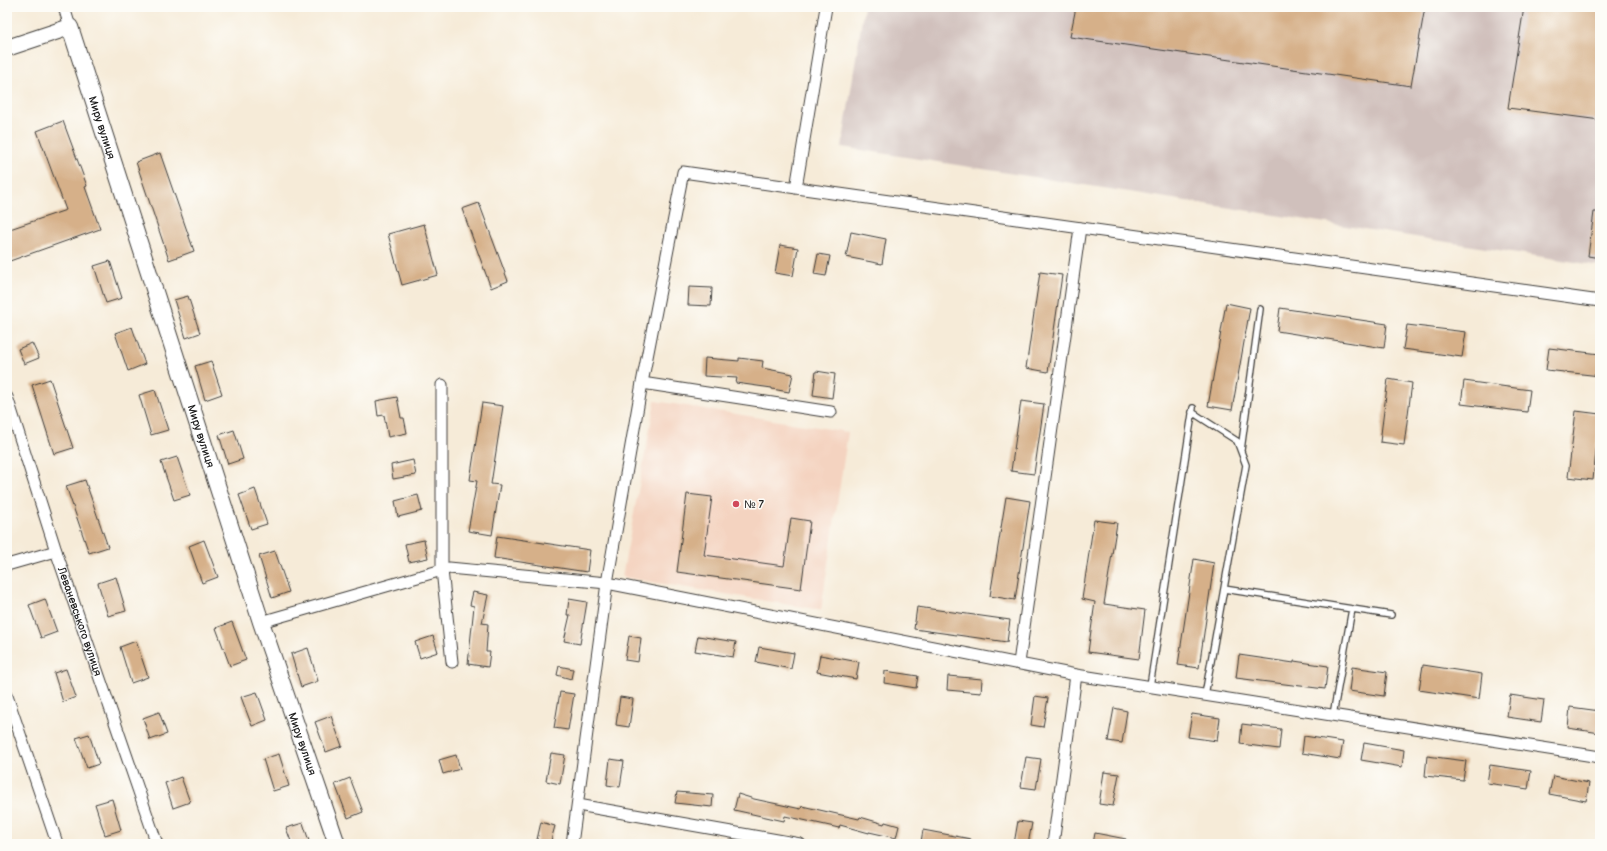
<svg xmlns="http://www.w3.org/2000/svg" width="1607" height="851" font-family="'Balsamiq Sans',sans-serif">
	<style>
		.built { fill: #f4d3c0 }
		.industrial { fill: #d0c0bc }
		.building { fill: #d6b089 }
		.lines { fill: none; stroke-linecap: round; stroke-linejoin: round }
		.lane-casing { stroke: #3d3b38; stroke-width: 8 }
		.street-casing { stroke: #3d3b38; stroke-width: 13 }
		.secondary-casing { stroke: #3d3b38; stroke-width: 18 }
		.lane { stroke: #fff; stroke-width: 5.5 }
		.street { stroke: #fff; stroke-width: 11 }
		.secondary { stroke: #fff; stroke-width: 16 }
		.poi-dot { fill: #d1495b; stroke: #fdfcf7; stroke-width: 1.5 }
		.labels { text-anchor: middle; stroke-width: 3; stroke-linejoin: round; paint-order: stroke }
		.street-label { font-size: 11px; fill: #1c1c1c; stroke: #fdfcf7 }
		.poi-label { font-size: 11px; fill: #1c1c1c; stroke: #fdfcf7; text-anchor: start }
	</style>
	<rect width="100%" height="100%" fill="#fdfcf7"/>
	<filter id="ink" filterUnits="userSpaceOnUse"><feTurbulence type="fractalNoise" baseFrequency=".025" numOctaves="2"/><feDisplacementMap in="SourceGraphic" scale="8" xChannelSelector="R" yChannelSelector="G"/><feConvolveMatrix kernelMatrix="1 2 1 2 8 2 1 2 1" color-interpolation-filters="sRGB"/></filter>
	<filter id="wash" filterUnits="userSpaceOnUse"><feTurbulence type="fractalNoise" baseFrequency=".012" numOctaves="4" result="noise"/><feDisplacementMap in="SourceGraphic" scale="16" xChannelSelector="R" yChannelSelector="G"/><feGaussianBlur stdDeviation="0.9" result="paint"/><feColorMatrix in="noise" values="0 0 0 0 0 0 0 0 0 0 0 0 0 0 0 0 0 1.4 0 .05"/><feComposite in="paint" operator="in"/></filter>
	<g filter="url(#wash)">
		<rect width="100%" height="100%" fill="#f6ebd8"/>
		<path class="built" d="M655,401L848,432L821,610L622,577Z"/>
		<path class="industrial" d="M864,7H1600V266L842,147Z"/>
		<g id="blocks">
			<path class="building" d="M1076,7H1425L1411,86L1070,37Z
				M1524,7H1600V120L1508,108Z
				M63,121L87,186L85,187L100,229L7,262V230L66,210L37,131Z
				M160,153L194,251L169,260L136,162Z
				M479,203L508,281L491,288L462,209Z
				M1594,212H1600V258L1588,256Z
				M424,224L438,275L402,285L388,234Z
				M851,232L886,239L882,264L846,257Z
				M780,245L798,248L793,276L775,273Z
				M818,254L830,256L826,276L814,274Z
				M110,261L122,298L106,303L94,266Z
				M1040,272L1062,275L1048,372L1026,368Z
				M689,287L712,288L711,306L688,305Z
				M188,296L200,333L186,338L174,300Z
				M1226,303L1250,308L1232,410L1208,406Z
				M1280,308L1387,324L1384,348L1277,331Z
				M1407,325L1466,332L1462,357L1403,349Z
				M132,327L145,364L128,371L115,333Z
				M32,343L39,358L24,364L18,349Z
				M1549,348L1600,354V376L1546,370Z
				M705,358L739,361V358L763,361L762,368L793,374L789,392L772,389V388L736,383L737,378L704,376Z
				M211,361L222,394L205,400L195,366Z
				M816,371L835,374L832,398L813,395Z
				M50,379L73,448L54,454L32,385Z
				M1388,379L1412,383L1404,445L1380,442Z
				M1464,381L1530,390L1527,412L1461,404Z
				M155,390L168,430L151,435L139,395Z
				M397,397L401,418H404L407,433L388,437L384,415L378,416L376,401Z
				M1021,401L1044,404L1034,474L1011,471Z
				M482,403L503,406L491,484L500,485L492,535L468,531L477,481L470,480Z
				M1576,411L1600,414L1593,480L1568,477Z
				M234,430L243,459L228,464L219,435Z
				M177,457L190,495L174,500L161,462Z
				M413,460L416,475L393,479L391,465Z
				M85,480L108,547L89,553L66,486Z
				M255,489L267,524L251,529L239,495Z
				M687,494L712,497L704,555L784,566L791,518L810,521L801,589L677,572Z
				M418,495L422,511L398,517L395,501Z
				M1006,497L1030,501L1015,600L990,596Z
				M1094,520L1117,523L1104,604L1145,610L1139,659L1088,652L1095,602L1082,599Z
				M497,536L590,550L587,572L494,558Z
				M204,540L218,577L202,583L189,546Z
				M424,540L428,558L409,562L405,544Z
				M275,551L289,592L272,598L259,556Z
				M1194,559L1214,563L1199,668L1178,665Z
				M116,577L126,611L108,616L98,583Z
				M473,592L488,595L482,623L488,624L486,652H490L488,667L468,664L474,606L470,605Z
				M45,599L57,632L41,638L29,605Z
				M569,599L587,602L580,644L564,641L570,615H567Z
				M917,607L1010,620L1007,642L914,629Z
				M232,622L246,660L230,666L216,628Z
				M433,636L438,652L420,658L415,642Z
				M629,636L641,638L638,662L625,660Z
				M698,636L736,642L733,657L695,651Z
				M136,641L148,677L131,683L120,647Z
				M759,647L794,653L791,669L756,662Z
				M308,648L318,681L301,687L291,654Z
				M820,655L859,662L856,679L817,672Z
				M1239,655L1294,663V661L1328,666L1325,689L1236,678Z
				M1423,665L1482,674L1479,699L1419,690Z
				M559,666L573,669L571,679L557,675Z
				M1352,667L1387,672L1384,696L1349,691Z
				M66,669L76,697L63,702L54,673Z
				M885,671L918,676L916,688L884,683Z
				M948,676L982,679L981,693L947,690Z
				M257,692L267,720L252,726L241,697Z
				M560,692L574,694L568,730L554,728Z
				M1510,695L1544,700L1541,722L1507,717Z
				M1035,696L1048,698L1043,727L1031,725Z
				M620,697L633,699L629,727L616,725Z
				M1570,707L1600,711V733L1568,728Z
				M1114,708L1127,711L1122,743L1108,741Z
				M159,712L167,734L150,740L143,718Z
				M1192,714L1220,718L1217,741L1188,737Z
				M331,716L342,746L326,752L315,722Z
				M1242,724L1281,729L1279,749L1240,744Z
				M89,734L99,764L87,768L76,738Z
				M1304,736L1343,742L1340,759L1302,753Z
				M1364,743L1404,750L1402,767L1361,760Z
				M551,753L565,755L560,784L546,781Z
				M279,754L289,786L273,791L263,759Z
				M456,755L460,769L443,774L439,760Z
				M1427,756L1466,761L1463,780L1425,776Z
				M1026,757L1041,759L1036,789L1021,787Z
				M610,759L624,761L620,787L607,785Z
				M1490,765L1531,771L1528,789L1487,783Z
				M1104,772L1119,774L1113,806L1099,804Z
				M1553,776L1589,783L1586,801L1549,794Z
				M181,777L190,802L173,808L165,783Z
				M350,778L363,812L348,818L335,784Z
				M677,792L713,795L712,807L675,803Z
				M738,794L754,799L801,809L802,806L859,819L860,817L884,824L885,822L899,826L896,838L869,832V833L840,825L839,828L785,816L784,821L734,810Z
				M112,799L121,830L105,835L95,804Z
				M1018,821L1032,823L1028,844H1014Z
				M541,822L555,826L550,844H536Z
				M303,823L310,844H292L286,828Z
				M923,830L971,839V844H931L921,842Z
				M1095,833L1126,839L1125,844H1093Z"/>
		</g>
	</g>
	<g filter="url(#ink)">
		<use href="#blocks" fill-opacity="0" stroke="#3d3b38" stroke-width="1"/>
		<g class="lines">
			<g class="lane-casing">
				<path id="lane" d="M1192,412L1237,441L1246,465L1205,695
					M1241,450L1260,309
					M1224,589L1391,615
					M1150,686L1193,408
					M1333,715L1352,609"/>
			</g>
			<g class="street-casing">
				<g id="street">
					<path d="M64,7L70,27"/>
					<path d="M796,188L826,7"/>
					<path d="M1600,301L683,172L642,383L607,583L1076,675L1600,757"/>
					<path d="M642,383L831,412"/>
					<path d="M442,385V570L452,662"/>
					<path id="s1" d="M7,397L56,551L157,844"/>
					<path d="M7,565L56,551"/>
					<path d="M261,622L449,568L607,583L572,844"/>
					<path d="M1019,663L1080,228"/>
					<path d="M7,696L57,843"/>
					<path d="M578,805L800,844"/>
					<path d="M1053,844L1076,675"/>
				</g>
			</g>
			<g class="secondary-casing">
				<g id="secondary">
					<path id="s2" d="M7,48L70,27L261,622L337,844"/>
				</g>
			</g>
			<use href="#lane" class="lane"/>
			<use href="#street" class="street"/>
			<use href="#secondary" class="secondary"/>
		</g>
	</g>
	<circle class="poi-dot" cx="736" cy="504" r="4"/>
	<g class="labels">
		<g class="street-label">
			<text dy="4" stroke="none"><textPath href="#s2" startOffset="172">Миру вулиця</textPath></text>
			<text dy="4" stroke="none"><textPath href="#s2" startOffset="496">Миру вулиця</textPath></text>
			<text dy="4" stroke="none"><textPath href="#s1" startOffset="236">Леваневського вулиця</textPath></text>
			<text dy="4" stroke="none"><textPath href="#s2" startOffset="820">Миру вулиця</textPath></text>
		</g>
		<g class="poi-label">
			<text x="744" y="508">№ 7</text>
		</g>
	</g>
	<rect width="1607" height="851" fill="none" stroke="#fdfcf7" stroke-width="24"/>
</svg>
